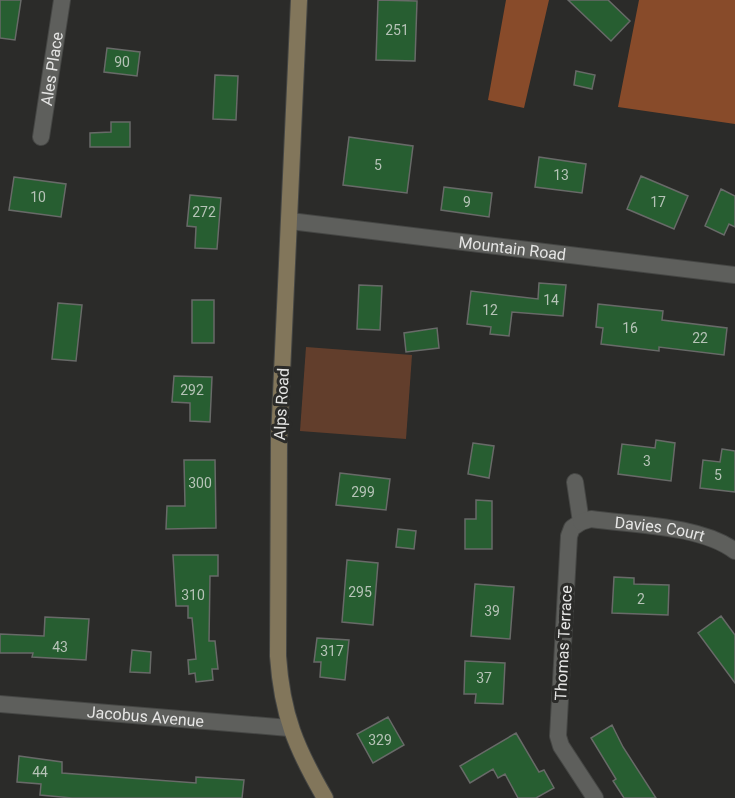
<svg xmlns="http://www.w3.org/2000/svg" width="735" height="798" font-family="Roboto,sans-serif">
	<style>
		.green { fill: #623e2c }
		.forest { fill: #884b2a }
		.building { fill: #275e31; stroke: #686a68; stroke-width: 1.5 }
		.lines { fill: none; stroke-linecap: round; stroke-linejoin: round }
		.minor-casing { stroke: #454644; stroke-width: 18 }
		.secondary-casing { stroke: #454644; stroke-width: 18 }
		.minor { stroke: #5e5f5c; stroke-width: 16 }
		.secondary { stroke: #82765b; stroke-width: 16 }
		.labels { text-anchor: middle; stroke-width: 6; stroke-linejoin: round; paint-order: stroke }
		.number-label { font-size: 14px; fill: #b6c3b7 }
		.street-label { font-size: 16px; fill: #e5e5e4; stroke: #2b2b29 }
	</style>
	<rect width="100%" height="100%" fill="#2b2b29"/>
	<path class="green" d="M306,347L412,355L406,439L300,431Z"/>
	<path class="forest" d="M506,0H549L524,108L488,100Z
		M639,0H735V124L618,107Z"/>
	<path class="building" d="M0,0H21L15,40L0,38Z
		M378,0L417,1L415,61L376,60Z
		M568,0H608L630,21L611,41Z
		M107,48L140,52L137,76L104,72Z
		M576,71L595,75L592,89L574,85Z
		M215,75L238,76L236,120L213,119Z
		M111,122H130V147H90V133L111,132Z
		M349,137L413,146L407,193L343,185Z
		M539,157L586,164L582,193L535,187Z
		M641,176L688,196L674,229L627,209Z
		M14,177L66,184L61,217L9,210Z
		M444,187L492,193L489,217L441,210Z
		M721,189L735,196V227L729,224L724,235L705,226Z
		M190,195L221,198L217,249L195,248L196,227L187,226Z
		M539,283L566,285L563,316L512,312L509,336L490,334L491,327L467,324L471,291L538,299Z
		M359,285L382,286L380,330L357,329Z
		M192,300H214V343H192Z
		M58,303L82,305L76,361L52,359Z
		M598,304L663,311L662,320L727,328L724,355L659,347V351L601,344L603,328L596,327Z
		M437,328L439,348L406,352L404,333Z
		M174,376L212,377L210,422L190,421V403L172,402Z
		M656,440L675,443L671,481L618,474L622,444L655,448Z
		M473,443L494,446L489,478L468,474Z
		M722,449L735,451V492L700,488L703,460L720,462Z
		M184,460H215L216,528L166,529L167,506H185Z
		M340,473L390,479L386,510L336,505Z
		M476,500L492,501V549H465V519H476Z
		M398,529L416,531L414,549L396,547Z
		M173,555H218V576H210L209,641H215L218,669H212L213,680L196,682L195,673L189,674L188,660L196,659L192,618H188V606H176Z
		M347,560L378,563L373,625L342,622Z
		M614,577L634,578V584L669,585L668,615L612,613Z
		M475,584L514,587L510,639L471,636Z
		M721,616L735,635V683L698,633Z
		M45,617L89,619L86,660L32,657L33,653H0V634L44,636Z
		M317,638L349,640L345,680L320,677L321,662H314Z
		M132,650L151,652L150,673L130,672Z
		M465,661L505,663L503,704L475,703L476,694H464Z
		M388,717L404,745L373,763L357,734Z
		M612,725L623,747L656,798H624L613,781L616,779L591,738Z
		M516,733L539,772L544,770L554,788L536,798H518L505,774L498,778L493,769L470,783L460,766Z
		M19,756L62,762V773L196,783V777L244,780L242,798H72L40,795L41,784L17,782Z"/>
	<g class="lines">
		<g class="minor-casing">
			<g id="minor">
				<path id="s1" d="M41,137L62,0"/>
				<path id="s2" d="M290,221L735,275"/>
				<path d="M575,482L581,522L572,528L569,536L558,736L561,746L595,798"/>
				<path id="s3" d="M581,522L591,519C634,525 700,525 735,551"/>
				<path id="s4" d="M0,704L289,728"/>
			</g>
		</g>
		<g class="secondary-casing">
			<path id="secondary" d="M299,0L279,439L278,656C282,715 296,748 325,798"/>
		</g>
		<use href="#minor" class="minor"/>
		<use href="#secondary" class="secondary"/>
	</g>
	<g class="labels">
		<g class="number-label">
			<text x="397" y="35">251</text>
			<text x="122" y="67">90</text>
			<text x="378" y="170">5</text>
			<text x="561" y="180">13</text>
			<text x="38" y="202">10</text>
			<text x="467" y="207">9</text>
			<text x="658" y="207">17</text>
			<text x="204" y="217">272</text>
			<text x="551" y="305">14</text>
			<text x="490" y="315">12</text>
			<text x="630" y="333">16</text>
			<text x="700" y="343">22</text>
			<text x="192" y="395">292</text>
			<text x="647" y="466">3</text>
			<text x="718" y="480">5</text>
			<text x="200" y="488">300</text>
			<text x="363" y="497">299</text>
			<text x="360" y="597">295</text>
			<text x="193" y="600">310</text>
			<text x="641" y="604">2</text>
			<text x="492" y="616">39</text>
			<text x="60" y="652">43</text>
			<text x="332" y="656">317</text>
			<text x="484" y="683">37</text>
			<text x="380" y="745">329</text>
			<text x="40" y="777">44</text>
		</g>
		<g class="street-label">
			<text dy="6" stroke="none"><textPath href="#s1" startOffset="69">Ales Place</textPath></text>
			<text dy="6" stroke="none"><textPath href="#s2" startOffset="224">Mountain Road</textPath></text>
			<text transform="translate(281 404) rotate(-87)" y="6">Alps Road</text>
			<text dy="6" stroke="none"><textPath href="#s3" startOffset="80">Davies Court</textPath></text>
			<text transform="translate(563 643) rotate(-87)" y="6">Thomas Terrace</text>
			<text dy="6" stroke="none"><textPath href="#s4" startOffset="146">Jacobus Avenue</textPath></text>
		</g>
	</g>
</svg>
